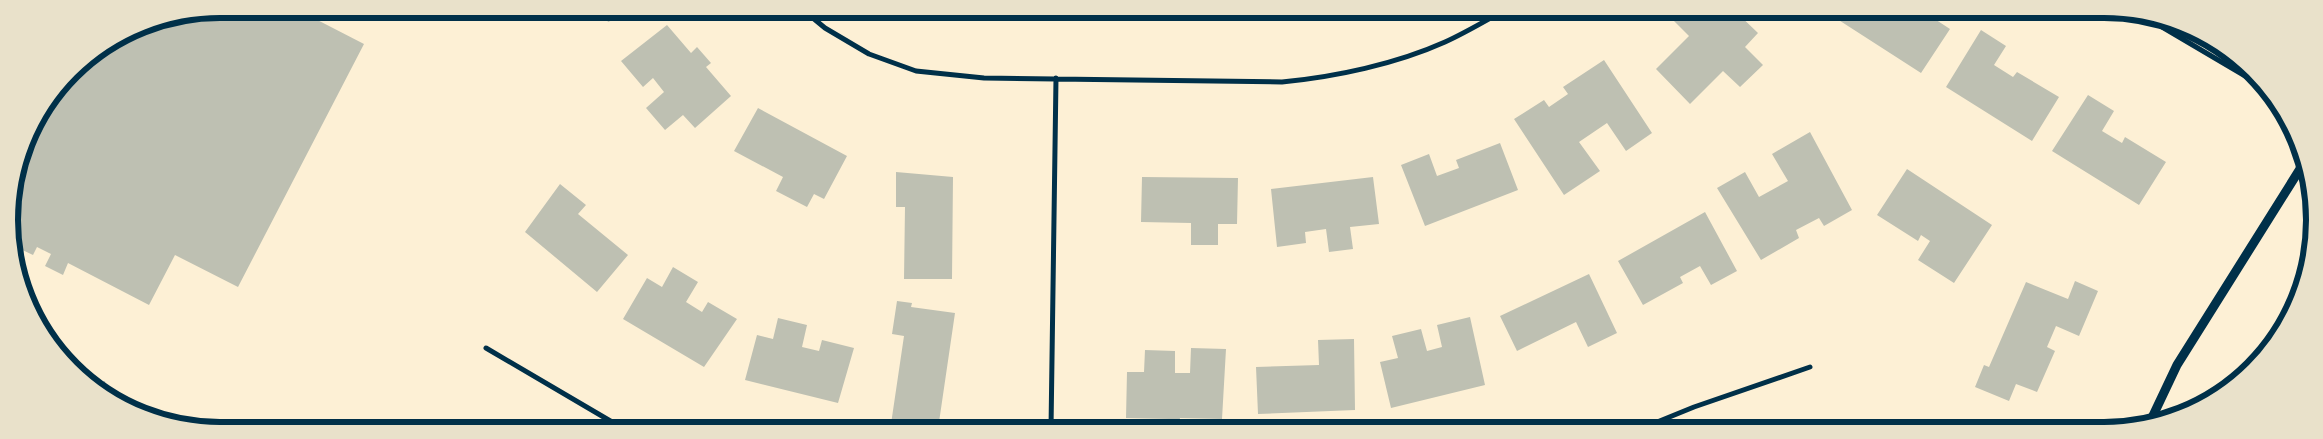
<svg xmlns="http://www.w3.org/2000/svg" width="2323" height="439" font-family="'Varela Round',sans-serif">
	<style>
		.building { fill: #bec0b2 }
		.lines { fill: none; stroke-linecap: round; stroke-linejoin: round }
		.minor { stroke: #003049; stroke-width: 5 }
		.tertiary { stroke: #003049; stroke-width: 9 }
		.rim { fill: none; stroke: #003049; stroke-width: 6 }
	</style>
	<rect width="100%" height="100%" fill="#fdf0d5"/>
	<path class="building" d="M220,9H296L364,44L238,287L175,255L149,305L68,263L63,275L45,266L51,254L37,247L33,255L14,246L9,206L30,127L71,70L139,25Z
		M602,9H639L608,22Z
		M1663,10H1734L1758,33L1745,47L1763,65L1740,87L1723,71L1690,104L1656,69L1689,36Z
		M1839,10H1921L1950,29L1921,73L1834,17Z
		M667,25L691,53L697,47L711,63L706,67L731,96L695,128L683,115L665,130L646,108L664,92L653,78L643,87L621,61Z
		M1981,30L2006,46L1994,65L2013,77L2017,72L2059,97L2032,141L1946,87Z
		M1604,60L1652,133L1626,151L1607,123L1579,142L1600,171L1564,195L1514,119L1544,100L1549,107L1568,94L1563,87Z
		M2088,95L2114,111L2102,131L2122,143L2125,137L2166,162L2139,205L2052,151Z
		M758,108L847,156L824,199L814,194L807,207L776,191L783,177L734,151Z
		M1810,132L1852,210L1824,226L1819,218L1796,230L1799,238L1761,260L1717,188L1745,172L1759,197L1788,181L1772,154Z
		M1500,143L1518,190L1425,226L1401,165L1429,154L1437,176L1459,168L1456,160Z
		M1907,169L1992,225L1954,283L1918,260L1930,241L1921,235L1918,241L1877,215Z
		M896,172L953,177L952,279H904L905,207H896Z
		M1142,177L1238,178L1237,224H1218V245H1191V223L1141,222Z
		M1373,177L1379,224L1350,227L1353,249L1329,252L1326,229L1305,232L1306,243L1277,247L1271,189Z
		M560,184L586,205L578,214L628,255L597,292L525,232Z
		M1705,212L1737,271L1711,285L1700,266L1680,277L1683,283L1643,305L1618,261Z
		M673,267L698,282L686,302L702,312L708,302L737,319L704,367L623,319L647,278L662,287Z
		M1589,274L1617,333L1588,347L1576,322L1517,351L1500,316Z
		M2075,281L2098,291L2079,336L2056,326L2047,347L2055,351L2037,392L2016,384L2009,401L1975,387L1984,365L1989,367L2026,282L2068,299Z
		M897,301L912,303L911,307L955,313L938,429L891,424L904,336L892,334Z
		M1470,317L1485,385L1391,408L1380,362L1398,358L1392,336L1421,329L1427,351L1442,347L1437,325Z
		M778,318L807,325L802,347L819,351L822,340L854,348L838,403L745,380L757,335L773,339Z
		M1354,339L1355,410L1258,414L1256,367L1319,365L1318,340Z
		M1191,348L1226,349L1222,419L1180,418L1179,423H1169V419L1126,418L1127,372H1144L1145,350L1175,351V373H1190Z
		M105,381L107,393L93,383Z"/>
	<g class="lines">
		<path class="minor" d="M802,9L825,28L869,54L916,71L984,78L1282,82C1335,77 1396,64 1445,42C1465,33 1485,21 1505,10
			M2140,14L2269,90
			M486,348L624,429
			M1051,429L1056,78
			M1640,429L1694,407L1810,367"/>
		<path class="tertiary" d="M2150,422L2177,365L2305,161"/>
	</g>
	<path d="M0 0H2323V439H0ZM220 18H2104A202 202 0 0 1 2306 220V220A202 202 0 0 1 2104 422H220A202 202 0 0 1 18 220V220A202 202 0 0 1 220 18Z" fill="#e9e1ca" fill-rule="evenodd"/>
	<path class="rim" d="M220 18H2104A202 202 0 0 1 2306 220V220A202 202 0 0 1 2104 422H220A202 202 0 0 1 18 220V220A202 202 0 0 1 220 18Z"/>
</svg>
